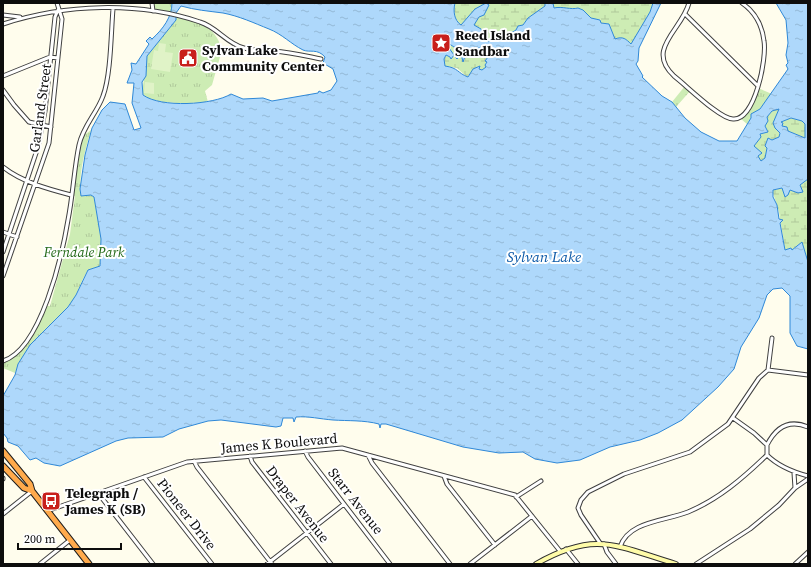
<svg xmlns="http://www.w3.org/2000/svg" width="811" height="567" font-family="'Source Serif 4',serif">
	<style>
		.wetland { fill: url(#wetland-marsh) }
		.park { fill: url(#park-tufts) }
		.pitch { fill: #e0f3c7 }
		.water { fill: url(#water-ripples); stroke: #2f88d7; fill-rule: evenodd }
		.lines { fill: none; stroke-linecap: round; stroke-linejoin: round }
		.street-casing { stroke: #404040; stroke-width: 5 }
		.secondary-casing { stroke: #2f2f2f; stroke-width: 6 }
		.highway-casing { stroke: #1e1e1e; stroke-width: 7 }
		.street { stroke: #fff; stroke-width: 3 }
		.secondary { stroke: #fffca8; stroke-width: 4 }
		.highway { stroke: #ffaa4c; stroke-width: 5 }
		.labels { text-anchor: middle; stroke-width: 4; stroke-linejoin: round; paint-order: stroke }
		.poi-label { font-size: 14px; font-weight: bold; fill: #0d0d0d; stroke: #fff; text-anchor: start }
		.street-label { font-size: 14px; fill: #0d0d0d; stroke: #fff }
		.park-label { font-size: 14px; font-style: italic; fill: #246a19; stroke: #fff }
		.water-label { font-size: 15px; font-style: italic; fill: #0d5aa8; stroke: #fff }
	</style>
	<defs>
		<pattern id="wetland-marsh" width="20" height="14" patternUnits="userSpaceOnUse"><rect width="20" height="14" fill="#cdecb4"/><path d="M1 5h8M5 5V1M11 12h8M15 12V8" fill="none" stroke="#afc99a"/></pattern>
		<pattern id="park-tufts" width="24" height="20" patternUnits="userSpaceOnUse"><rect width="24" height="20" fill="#cdecb4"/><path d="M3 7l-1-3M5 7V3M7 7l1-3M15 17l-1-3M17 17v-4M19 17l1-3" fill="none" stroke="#afc99a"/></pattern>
		<pattern id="water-ripples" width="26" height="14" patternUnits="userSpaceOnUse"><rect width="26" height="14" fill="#aed8fb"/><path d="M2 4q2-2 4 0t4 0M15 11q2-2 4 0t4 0" fill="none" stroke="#94b8d6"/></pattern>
	</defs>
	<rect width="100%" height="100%" fill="#fffded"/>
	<path class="wetland" d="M455,3H545L546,5L537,12L528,18L523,25L511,33L510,32L503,33L501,38L495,37L487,42L481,29L474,25C478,17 485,13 489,5L486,3L471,14L462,25C454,20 453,11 455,3Z
		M553,3H653L650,12L631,45L626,39H615L609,24L601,23L600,19H591L583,10L578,8C571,11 562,6 553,8Z
		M448,44L454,47L461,48L456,55L457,58L459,54H461L464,61L467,51L470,52L481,47L483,50L481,55L488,57L485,61H487L485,65L487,66L482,70L479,69V66L473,70L467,77L457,68L445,66L444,59L446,55L451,58L454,55L450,49L447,50Z
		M779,109V137L772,141L768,138L765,146L767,148L765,158L761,161L758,156L760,152L754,146L761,137L760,134L768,132L765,125L767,123V117L772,111Z
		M791,118L802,121L805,124V138L788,131L782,126L783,123L781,122Z
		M808,179V262L802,244H799L792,250L791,248L785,250L779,212L773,193V190L783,188L785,195L788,194L790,190L803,192L800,188L801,184Z"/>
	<path class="park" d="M148,3H172V13L157,10Z
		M175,17C198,23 215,24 222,50L212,85L205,91L208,102C193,103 150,106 142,93L147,56L176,20Z
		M685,86L691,90L676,107L672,102Z
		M758,88L772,94L758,111L751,115V118L747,124L741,119L750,110Z
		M91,130C85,151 78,174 81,196L91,195L94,197L101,239L100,265L99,267L88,270C80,282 77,298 67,308C45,330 28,343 15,373L3,368V363C27,354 37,328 46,306H50L70,234L75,196H73L81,143L83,136Z"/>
	<path class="pitch" d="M159,43L166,44L165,52L173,53L170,72L151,69L154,50L158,51Z
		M145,82L154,83V94L144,93Z"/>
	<path class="water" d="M172,3H455C453,11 454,20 461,25L475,9L486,3L489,5L484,15L479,17L474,25L481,29L488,42L495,37L500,38L502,33H511L516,30L518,26L523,25L528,18L545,6V3H553L554,8C562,6 571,10 578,8L583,10L591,18L600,20L601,23L609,24L615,39C623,36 626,39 631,44L650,12L653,3H661L639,48L638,61L636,64L643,76L642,77L662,96L672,102L685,118L701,132L719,141H737L751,118V114L760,109L788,69L786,65L788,63L786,55L788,43L786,20L776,3H808V179L800,185L803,192L798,193L790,190L788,195L785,197L782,188L773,190V197L777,205L779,219L783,220L780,223L785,250L791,248L792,250L802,242L808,262V349L797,346L790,333V296L782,288L773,289L767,295L759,318L741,347L734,369L718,387L682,420L658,433L640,440L610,447L580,460L557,463L535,459L523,452L499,453L463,447L386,424H381L380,428L379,424C364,420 348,421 333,420C320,419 309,416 296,417L294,422L293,418H283L281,426L276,427L221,420L208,421L179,429L163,437L128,438L116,441L60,466L44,463L36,458L30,460L18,446L8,442L7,438L3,433V396L15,375L18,364L30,345L68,307L76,295L88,270L100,266L101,239L94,197L91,195L81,196L80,189L85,155L92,128L102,110L110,102L125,104L134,130L141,128L132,103L134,83H127L132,70L131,63L136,64L149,44L146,41L150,37L152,39C163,29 172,17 172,3ZM181,6C195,10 208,11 223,13C239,16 254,23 269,29C282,34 291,44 303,50C310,53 317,48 325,57L323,63L333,69L337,81L331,90L323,93L319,91L318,93L272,101L263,98L243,99L231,94C213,105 161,108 143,95L142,82L146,76L147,56L176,20V13ZM448,43L454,47L461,48L455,57L457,59L461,54L463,62L467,51L470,52L481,47L483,50L480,56L488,57L485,61L487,62L485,65L486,67L482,70L479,69L480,66L473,69L468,77C457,73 459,68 445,66L444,59L446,55L450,57L451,59L454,55L449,48L448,50ZM779,109L773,123L775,128L780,133L779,137L772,140L768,138L765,146L767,148L765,158L761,161L758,156L762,153L754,146L761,137L760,134L768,132L765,126L768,121L767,117L772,111ZM791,118L802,121L805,124V138L788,131L787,127L782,126L783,123L781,122Z"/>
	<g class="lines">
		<g class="street-casing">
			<path id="street" d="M152,3L153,11
				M689,3C682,30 645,49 674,76C687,86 720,119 733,119C755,121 767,58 764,41C762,24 755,12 742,3
				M685,14L757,85
				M3,15L20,17
				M3,24C65,4 138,1 200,22C217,27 227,44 244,48C254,51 264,50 274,51C290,52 306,56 321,59
				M3,76L50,57L58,58
				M3,90L14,105L29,122L51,127
				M3,167C22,182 48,189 71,195
				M3,232L17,237
				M3,252L38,147L45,111L55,17L58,10
				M3,276L49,143L62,19L57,3
				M3,361C41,349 62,256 68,220C73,195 74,169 79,145C83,126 97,113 103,96C111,75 111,32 113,9
				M768,370L808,375
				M733,418L754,433L767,445V455C778,466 793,472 808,476
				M767,445C776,427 789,419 808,427
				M305,451L308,457L390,564
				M368,455L372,463L450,564
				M250,456L252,462L331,564
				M194,461L197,467L272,564
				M444,476L447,484L495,545
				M144,477L212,564
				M3,478V479
				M795,488L808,479
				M98,493L153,564
				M516,497L541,481
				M47,511L187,462L342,448L515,495L560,551
				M3,514L32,491
				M600,543L581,515L578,508L581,500L588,492L624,474L690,452L728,424L759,378L768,370L772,338
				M604,544L607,552L616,564
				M620,547C628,521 666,521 688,512C719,499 743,478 767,455
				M566,549L578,564
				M40,564L70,540
				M267,564L344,504
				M470,564L532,516
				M696,564L750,529L779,505L795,488L794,473
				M795,564L808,552"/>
		</g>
		<g class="secondary-casing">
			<path id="secondary" d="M536,564C596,530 616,546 676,564"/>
		</g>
		<g class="highway-casing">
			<path id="highway" d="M3,451L30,484L32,491L89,564
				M3,466L24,488L32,491"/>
		</g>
		<use href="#street" class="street"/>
		<use href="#secondary" class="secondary"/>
		<use href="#highway" class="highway"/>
	</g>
	<defs>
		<g id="sight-square" transform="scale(1)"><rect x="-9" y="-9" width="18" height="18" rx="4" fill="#c81f1b" stroke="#fff"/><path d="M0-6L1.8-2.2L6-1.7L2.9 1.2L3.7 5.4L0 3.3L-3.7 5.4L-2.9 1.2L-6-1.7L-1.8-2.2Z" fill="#fff"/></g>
		<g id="civic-square" transform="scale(1)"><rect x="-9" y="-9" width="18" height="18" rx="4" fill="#c81f1b" stroke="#fff"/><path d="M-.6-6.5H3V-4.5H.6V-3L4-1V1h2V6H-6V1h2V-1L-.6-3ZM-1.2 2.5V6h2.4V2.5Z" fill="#fff"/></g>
		<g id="bus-square" transform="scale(1)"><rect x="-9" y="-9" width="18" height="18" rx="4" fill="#c81f1b" stroke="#fff"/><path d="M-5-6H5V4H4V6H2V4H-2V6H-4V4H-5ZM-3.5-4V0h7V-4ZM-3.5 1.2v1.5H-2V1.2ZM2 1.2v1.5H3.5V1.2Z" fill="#fff"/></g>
	</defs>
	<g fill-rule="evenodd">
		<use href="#sight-square" x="441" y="43"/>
		<use href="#civic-square" x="188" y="58"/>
		<use href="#bus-square" x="51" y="501"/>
	</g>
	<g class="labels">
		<g class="poi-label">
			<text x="455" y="40">Reed Island<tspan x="455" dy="16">Sandbar</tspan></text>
			<text x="202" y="55">Sylvan Lake<tspan x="202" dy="16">Community Center</tspan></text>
			<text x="65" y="498">Telegraph /<tspan x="65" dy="16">James K (SB)</tspan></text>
		</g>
		<g class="street-label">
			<text transform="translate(40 108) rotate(-82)" y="5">Garland Street</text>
			<text transform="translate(279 443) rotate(-5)" y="5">James K Boulevard</text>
			<text transform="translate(356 501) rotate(52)" y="5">Starr Avenue</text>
			<text transform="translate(298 504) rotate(52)" y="5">Draper Avenue</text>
			<text transform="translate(187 514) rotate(52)" y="5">Pioneer Drive</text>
		</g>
		<g class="park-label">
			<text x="84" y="257">Ferndale Park</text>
		</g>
		<g class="water-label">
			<text x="544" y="262">Sylvan Lake</text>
		</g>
	</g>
	<rect width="811" height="567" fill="none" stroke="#0d0d0d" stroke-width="8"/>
	<path d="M18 543v6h103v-6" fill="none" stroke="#0d0d0d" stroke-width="2"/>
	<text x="24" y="543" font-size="12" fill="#0d0d0d" stroke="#ffffff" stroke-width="3" paint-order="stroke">200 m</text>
</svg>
